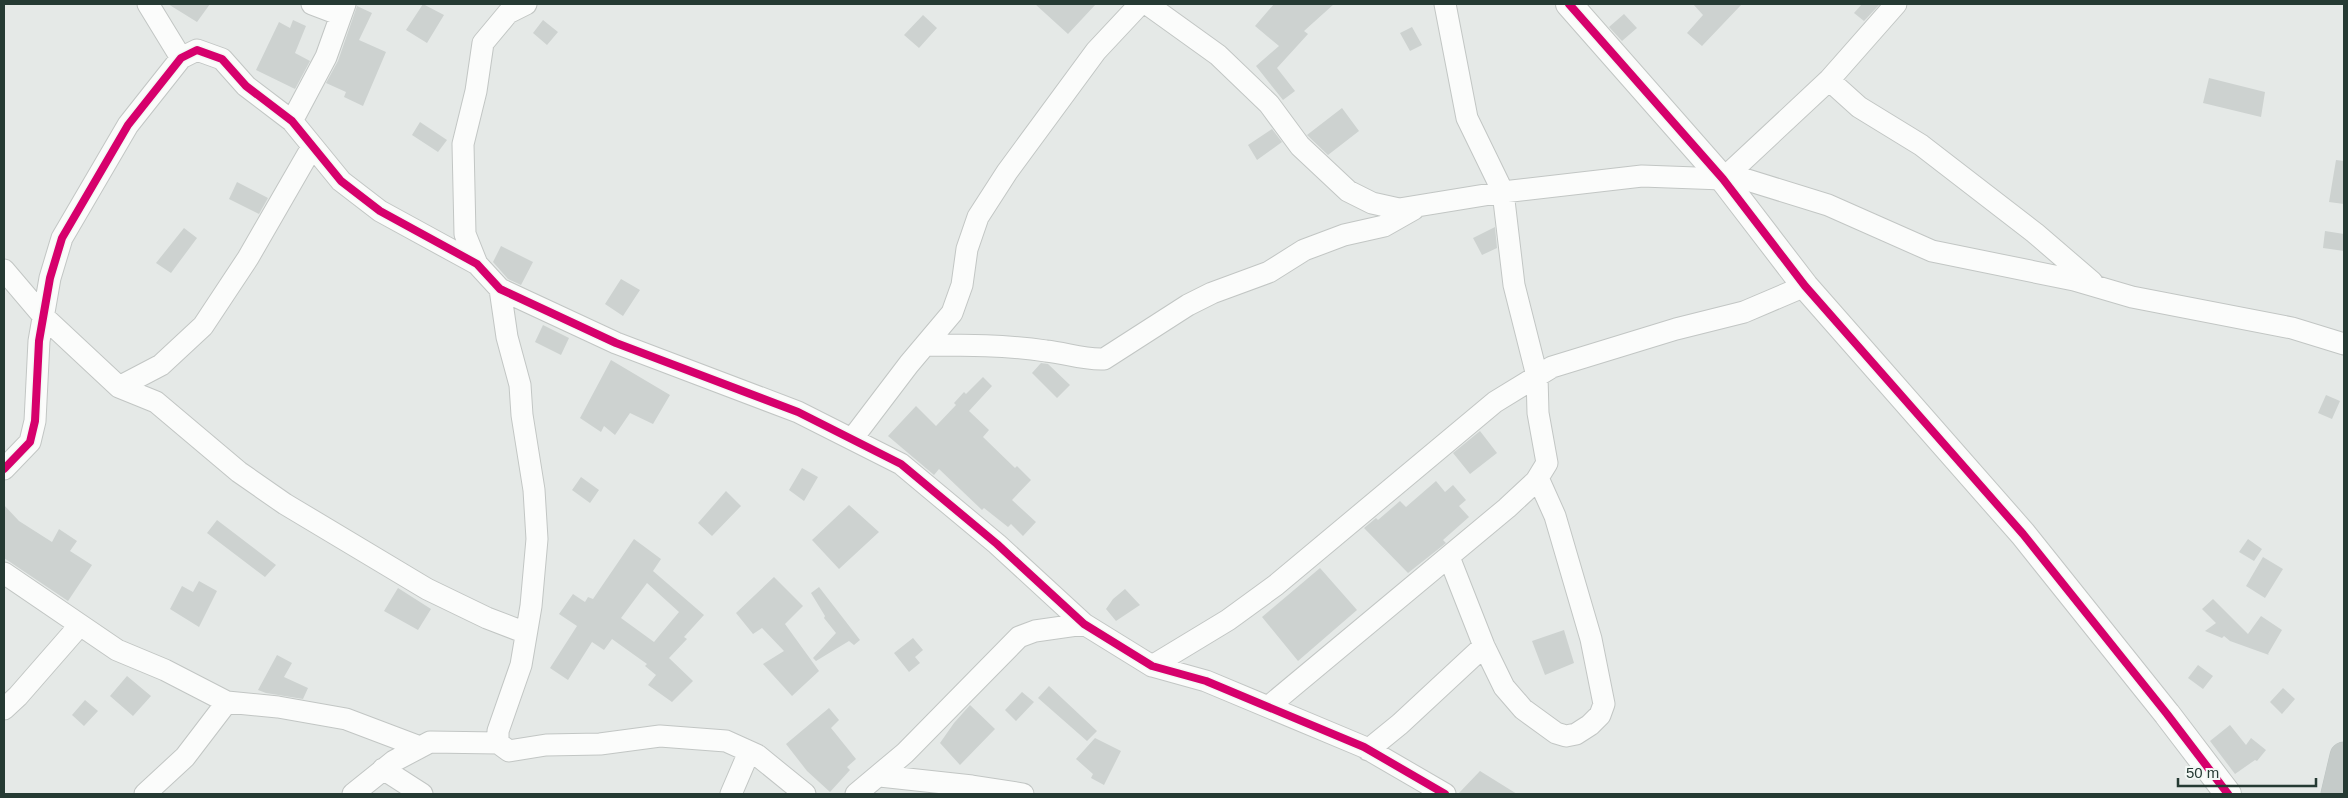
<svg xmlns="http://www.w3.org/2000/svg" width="2348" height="798" font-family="Helvetica,sans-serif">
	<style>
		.building { fill: #cdd2d0; fill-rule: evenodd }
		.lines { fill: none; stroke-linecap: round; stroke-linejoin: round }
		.minor-casing { stroke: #c2c6c4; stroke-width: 23 }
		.tertiary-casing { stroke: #c2c6c4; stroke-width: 28 }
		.trunk-casing { stroke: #bdc4c2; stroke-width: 29 }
		.minor { stroke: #fbfcfb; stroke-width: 21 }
		.tertiary { stroke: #fbfcfb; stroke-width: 26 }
		.trunk { stroke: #c5cbc9; stroke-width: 28 }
		.cycleway-casing { stroke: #f3f8f5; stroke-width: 11 }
		.cycleway { stroke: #d6006c; stroke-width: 8 }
	</style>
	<rect width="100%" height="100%" fill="#e5e9e7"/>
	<path class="building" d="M168,4H210L197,22Z
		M423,4L444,15L427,43L406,30Z
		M1035,4H1096L1068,34Z
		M1274,4H1334L1304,31L1308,34L1277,68L1295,91L1283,100L1256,66L1279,46L1255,26Z
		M1693,4H1742L1702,46L1687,33L1703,15Z
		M1862,4H1880L1864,21L1854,13Z
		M357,6L372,13L359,40L386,52L363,106L344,97L346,92L326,83L338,61Z
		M1624,14L1637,28L1622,41L1609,27Z
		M923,15L937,28L919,48L904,35Z
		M293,20L306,26L295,53L310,61L295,89L256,70L279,22L290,28Z
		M543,20L558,32L547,45L533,33Z
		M1412,27L1422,45L1410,51L1400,33Z
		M2209,78L2265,92L2261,117L2203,103Z
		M1342,108L1359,131L1328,155L1307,135Z
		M420,122L447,140L438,152L412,135Z
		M1272,129L1282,142L1257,160L1248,145Z
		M2336,160L2344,161V204L2329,202Z
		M237,182L268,198L259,214L229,199Z
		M1495,227L1497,248L1482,255L1473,238Z
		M184,228L197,238L171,273L156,263Z
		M2325,231L2344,234V251L2323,248Z
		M501,246L533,262L521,285L508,279L493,262Z
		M621,279L640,290L623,316L605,304Z
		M543,325L569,338L561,355L535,342Z
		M611,360L670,395L653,424L630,413L615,435L604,426L601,432L580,418Z
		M1041,363L1048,364L1070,385L1057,398L1032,373Z
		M983,377L992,386L969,411L989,430L983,437L1015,468L1017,466L1031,480L1012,500L1036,522L1023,536L1011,524L1008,527L984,508L982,510L939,469L934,475L888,436L916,406L936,426L956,405L954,403L964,392L966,394Z
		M2326,395L2340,401L2332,419L2318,413Z
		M1480,431L1497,453L1470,474L1453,453Z
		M802,468L818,477L804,501L789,490Z
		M581,477L599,490L590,503L572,490Z
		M1436,481L1445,492L1453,485L1466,500L1459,506L1469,517L1443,540L1446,543L1408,573L1364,528L1376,518L1378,520L1400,501L1406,507Z
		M726,491L741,506L712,536L698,523Z
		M4,505L19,521L52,542L59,529L77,541L70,551L92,565L68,601L4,558Z
		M849,505L879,532L839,569L812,540Z
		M217,520L276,565L265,577L207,533Z
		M634,539L661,559L653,571L704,615L684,637L687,639L669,658L693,681L672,702L648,685L656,675L645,666L647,664L612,639L604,650L592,642L568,680L550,668L577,626L559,614L573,594L585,602L588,597L593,599ZM647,583L679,612L654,642L621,618Z
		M2248,539L2262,549L2254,561L2239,552Z
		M2263,557L2283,569L2265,598L2246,586Z
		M1320,568L1357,610L1298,661L1262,617Z
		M774,577L803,606L785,624L819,671L792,696L763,664L784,651L762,628L753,634L736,613Z
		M199,581L217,591L199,627L170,609L182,586L193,592Z
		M819,587L860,640L854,645L849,641L816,661L813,658L836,633L824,618L825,616L811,593Z
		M398,588L431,609L418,630L384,611Z
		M1125,589L1140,605L1116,621L1106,609L1113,599Z
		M2213,599L2248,634L2261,616L2282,630L2268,654L2269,655L2230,641L2224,636L2222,638L2205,631L2216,623L2202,609Z
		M1564,630L1574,663L1545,675L1532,641Z
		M913,638L923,650L915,657L920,663L909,672L894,653Z
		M277,655L292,663L284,677L308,688L303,699L266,693L258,690Z
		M2198,665L2213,676L2203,689L2188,678Z
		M127,676L151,696L133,716L110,696Z
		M1049,686L1097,731L1087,741L1038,698Z
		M2283,688L2295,699L2282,714L2270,702Z
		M1022,692L1034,702L1016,721L1005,710Z
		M85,700L98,711L84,726L72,715Z
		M970,705L995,729L960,765L940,743L954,723Z
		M829,708L839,720L831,728L856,759L847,767L850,770L830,792L807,771L786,744Z
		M2230,725L2246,745L2251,738L2266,750L2257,761L2255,760L2235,774L2210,741Z
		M1095,738L1121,751L1104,785L1091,778L1093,774L1076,759Z
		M1480,771L1517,794H1458Z"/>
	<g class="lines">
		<g class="minor-casing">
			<path id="minor" d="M148,4L181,58
				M312,4L341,15
				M1147,4L1218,55L1269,104L1300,146L1348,191L1372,203L1399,209L1503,192L1642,176L1723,179L1829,80L1896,4
				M1829,80L1859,107L1921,145L2035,233L2092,282
				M292,121L326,57L345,4
				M1728,174L1828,205L1932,251L2074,280L2132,297L2292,328L2344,344
				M477,264L465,234L463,144L476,91L483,43L508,13L526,4
				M4,270L44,317L119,387L156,402L239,472L285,504L427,589L487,618L526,633
				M500,289L507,337L520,385L522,415L534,490L537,539L531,606L521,665L498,731V743L509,751L546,745L600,744L660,736L726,741L757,755L805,794
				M925,345C966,345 1006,345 1046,351C1066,353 1083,360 1104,359L1188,305L1212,293L1269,272L1304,250L1344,235L1384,226L1414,209
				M119,387L161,365L203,326L248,258L312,147
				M852,439L909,364L952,313L962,285L967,249L978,217L1007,172L1096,51L1140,4
				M4,469L30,442L35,421L39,341L50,278L62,238L128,125L181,58L197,50L222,59L246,86L292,121L341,181L380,211L477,264L500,289L616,343L798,412L901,464L997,544L1084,624L1152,666L1206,681L1364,747L1445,794
				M1449,557L1484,646L1504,687L1523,709L1556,733L1566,736L1576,734L1590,725L1600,715L1604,704L1591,639L1555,516L1538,478
				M4,573L117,650L165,670L227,702L278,707L346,719L420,747
				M1152,666L1228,620L1276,585L1495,402L1552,367L1676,329L1744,312L1805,286
				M1268,707L1507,508L1536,481L1547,463L1538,413L1537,376L1514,285L1503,192L1467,118L1445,4
				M4,709L18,696L80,625
				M1368,750L1400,724L1484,646
				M383,769L422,794
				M880,776L972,786L1023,794
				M145,794L185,757L227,702
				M353,794L394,761L430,742L498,743
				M731,794L749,752
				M856,794L905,753L1019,637L1035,631L1084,624"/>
		</g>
		<g class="tertiary-casing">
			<path id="tertiary" d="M1569,4L1723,179L1805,286L2023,534L2167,714L2228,794"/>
		</g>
		<g class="trunk-casing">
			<path id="trunk" d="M2335,794L2344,756"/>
		</g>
		<use href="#minor" class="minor"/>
		<use href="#tertiary" class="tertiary"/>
		<use href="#trunk" class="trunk"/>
		<g class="cycleway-casing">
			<path id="cycleway" d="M1569,4L1723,179L1805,286L2023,534L2167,714L2228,794
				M4,469L30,442L35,421L39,341L50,278L62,238L128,125L181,58L197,50L222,59L246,86L292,121L341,181L380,211L477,264L500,289L616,343L798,412L901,464L997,544L1084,624L1152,666L1206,681L1364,747L1445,794"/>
		</g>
		<use href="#cycleway" class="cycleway"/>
	</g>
	<rect width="2348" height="798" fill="none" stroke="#253a33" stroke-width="10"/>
	<path d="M2178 778v8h138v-8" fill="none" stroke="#253a33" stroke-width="2.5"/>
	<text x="2186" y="778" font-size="15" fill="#253a33" stroke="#f3f8f5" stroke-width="4" paint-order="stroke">50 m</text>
</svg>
